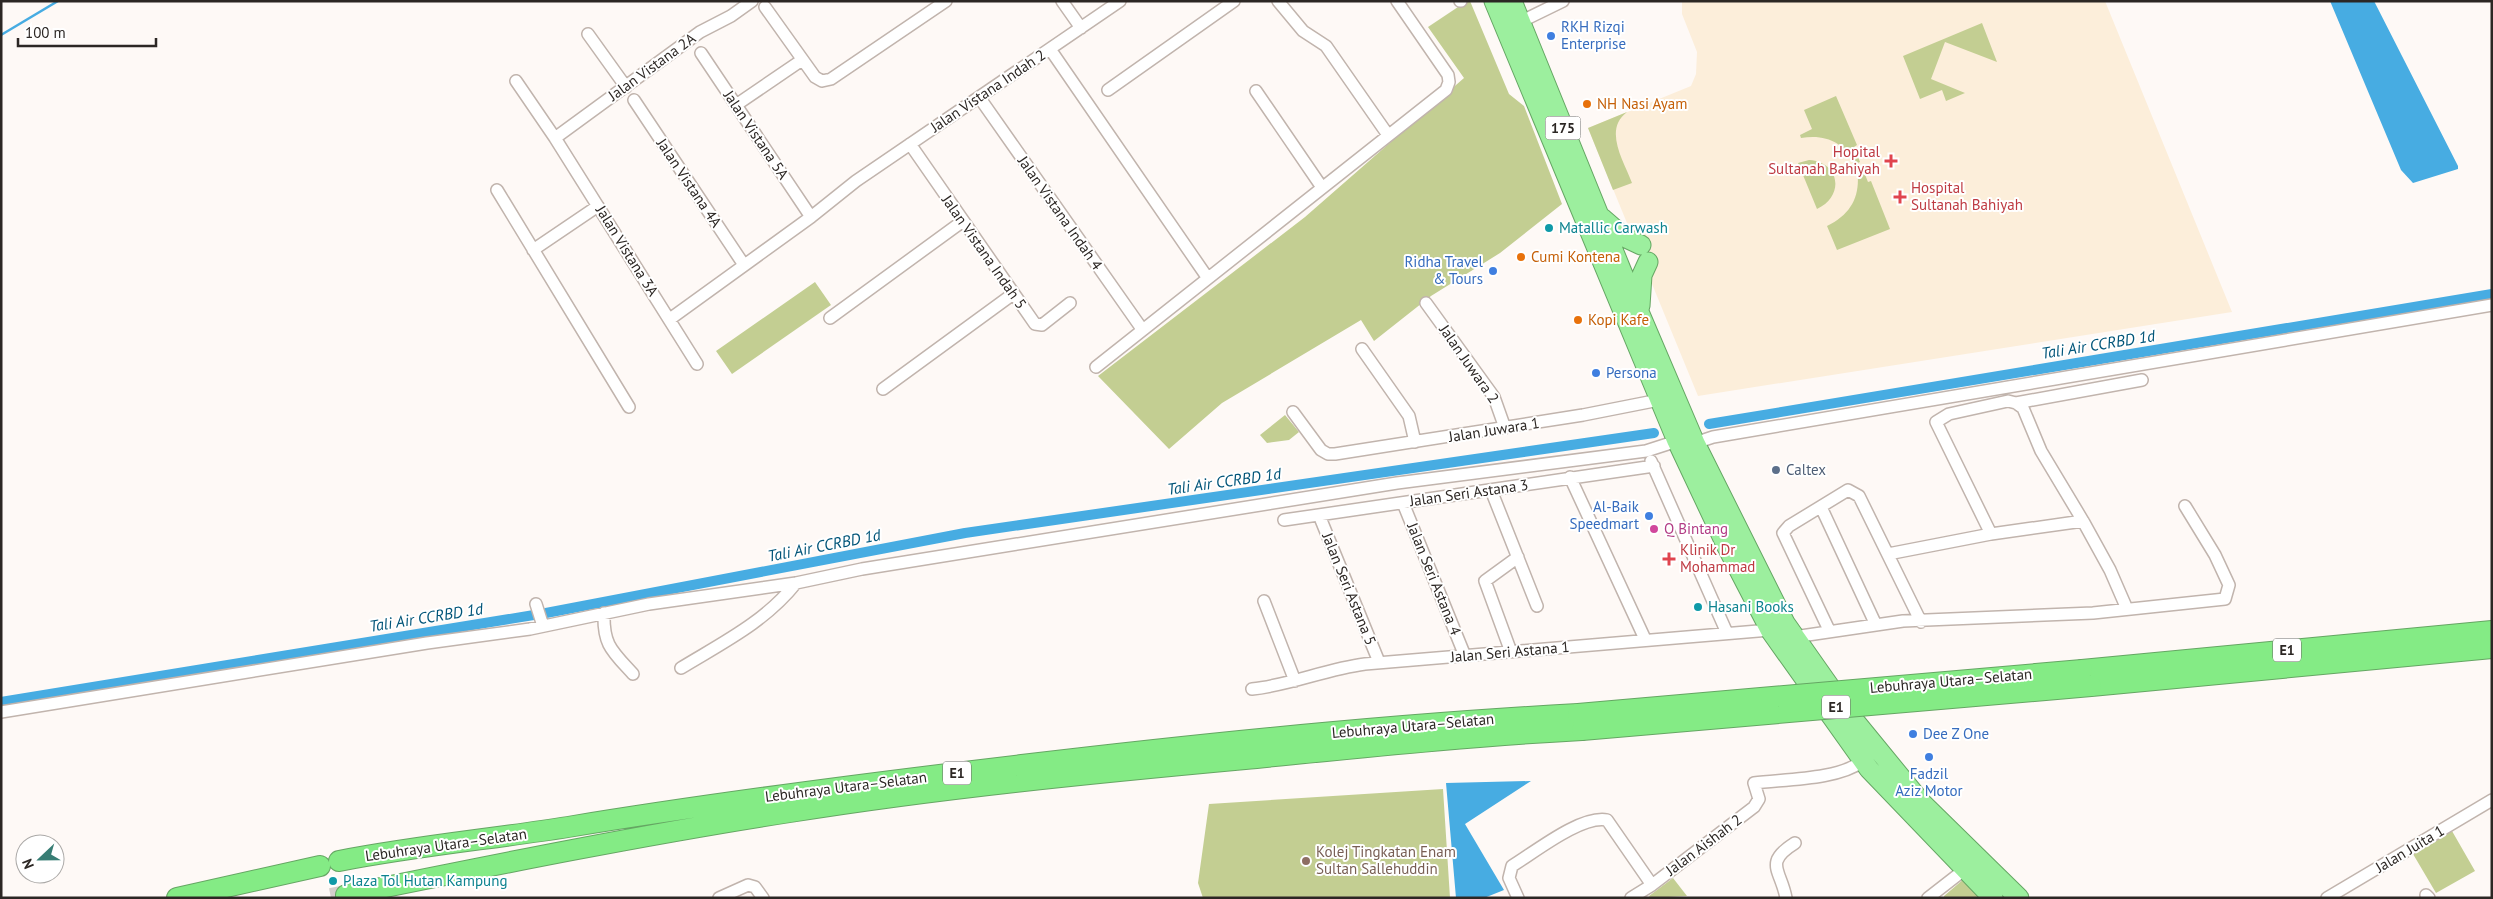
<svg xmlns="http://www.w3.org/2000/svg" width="2493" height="899" font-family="'PT Sans',sans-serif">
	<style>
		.medical { fill: #fceeda }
		.green { fill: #c3ce92 }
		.water { fill: #47ace2 }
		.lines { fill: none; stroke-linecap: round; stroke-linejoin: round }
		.stream { stroke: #47ace2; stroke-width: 2.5 }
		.canal { stroke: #47ace2; stroke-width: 10 }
		.motorway-tunnel { stroke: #d4cfcc; stroke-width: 20; stroke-dasharray: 20 10; stroke-linecap: butt }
		.minor-casing { stroke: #c1b4ad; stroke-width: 14 }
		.trunk-casing { stroke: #65a663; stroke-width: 21 }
		.motorway-casing { stroke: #65a663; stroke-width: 22 }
		.minor { stroke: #fff; stroke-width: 11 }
		.trunk { stroke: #9cef9e; stroke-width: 19 }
		.motorway { stroke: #84eb85; stroke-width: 20 }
		.motorway-bridge-casing { stroke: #65a663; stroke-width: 22; stroke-linecap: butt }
		.motorway-bridge { stroke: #84eb85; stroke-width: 20 }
		.shop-dot { fill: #3f7fe0; stroke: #fff; stroke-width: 2 }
		.food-dot { fill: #e8710a; stroke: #fff; stroke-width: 2 }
		.health-dot { fill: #e0444e; stroke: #fff; stroke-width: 2 }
		.culture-dot { fill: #0f9aa8; stroke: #fff; stroke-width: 2 }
		.service-dot { fill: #5c6f8a; stroke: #fff; stroke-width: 2 }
		.hotel-dot { fill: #d1479c; stroke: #fff; stroke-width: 2 }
		.education-dot { fill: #8d6e63; stroke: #fff; stroke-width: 2 }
		.labels { text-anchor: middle; stroke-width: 4; stroke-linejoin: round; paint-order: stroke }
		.shield { fill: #fff; stroke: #6b6866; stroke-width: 1 }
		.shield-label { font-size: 14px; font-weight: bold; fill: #2c2724 }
		.shop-label { font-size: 15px; fill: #366cbe; stroke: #fff; text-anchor: start }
		.street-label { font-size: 15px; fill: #2c2724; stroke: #fff }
		.food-label { font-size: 15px; fill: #c56008; stroke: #fff; text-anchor: start }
		.health-label { font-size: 15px; fill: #be3a42; stroke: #fff; text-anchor: start }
		.culture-label { font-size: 15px; fill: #0d838f; stroke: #fff; text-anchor: start }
		.service-label { font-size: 15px; fill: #4e5e75; stroke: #fff; text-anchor: start }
		.hotel-label { font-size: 15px; fill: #b23c85; stroke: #fff; text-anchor: start }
		.education-label { font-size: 15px; fill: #785e54; stroke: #fff; text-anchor: start }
		.water-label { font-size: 16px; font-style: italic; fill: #005478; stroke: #fff }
	</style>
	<rect width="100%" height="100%" fill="#fef9f6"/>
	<path class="medical" d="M1682,1H2105L2232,312L1698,396L1588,128L1691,86L1696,74L1697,52L1682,14Z"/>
	<path class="green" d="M1467,1H1470L1509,94L1524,106L1562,204L1500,253L1431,296L1374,341L1361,320L1222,403L1169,449L1098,376L1305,217L1464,78L1428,27Z
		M1982,23L1997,62L1945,42L1931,79L1965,93L1946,101L1942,90L1920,99L1903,56Z
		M1836,96L1857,145L1854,147L1860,162L1855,164C1843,142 1826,134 1801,138L1800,135L1812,129L1804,110Z
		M1627,112C1603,130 1624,161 1632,183L1613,190L1588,128Z
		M1809,160C1840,162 1845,196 1817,209L1798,163Z
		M1862,167L1868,182L1871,181L1890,229L1837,250L1827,226C1852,214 1861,195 1857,169Z
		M815,282L831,305L732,374L716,351Z
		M1285,415L1299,432L1289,440L1267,443L1260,435Z
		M1443,789L1450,898H1203L1198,883L1209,804Z
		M2452,831L2475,871L2436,893L2413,854Z
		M1673,878L1687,896L1650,898L1649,896Z
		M1965,878L1984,898H1944V896Z"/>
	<path class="water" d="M2330,1H2374L2458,166V169L2413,183L2401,170Z
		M1531,781L1465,824L1504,890L1484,898H1456L1446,783Z"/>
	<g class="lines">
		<path class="stream" d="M1,35L58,1"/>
		<path class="canal" d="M1709,424L2492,294
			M1,702L546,613L965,533L1654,433"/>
		<path class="motorway-tunnel" d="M331,898L346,895"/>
		<g class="minor-casing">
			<path id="minor" d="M1062,1L1081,28
				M1278,1L1303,31L1326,46L1388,135
				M1460,1H1461
				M765,7L815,77L822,81L831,79L946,1
				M1520,22L1563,1
				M588,34L626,87
				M1050,49L1207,277
				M701,53L811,217
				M516,81L555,138L697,364
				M1108,90L1234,1
				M1256,91L1321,186
				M979,97L1142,329
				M634,100L744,265
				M736,105L802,60
				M555,138L700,32L731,16L752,1
				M910,144L1035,324L1042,325L1070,303
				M497,190L629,407
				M533,250L598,206
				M1426,303L1494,397L1505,428
				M830,318L963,221
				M670,319L811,217L856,181L1120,1
				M1362,349L1409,416L1415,442
				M1096,367L1446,90L1449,82L1448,75L1397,1
				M883,389L1013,294
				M2016,403L2142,380
				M1293,412L1321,450L1328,454H1335L1583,415L1659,400
				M1695,443L1713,437L2492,305
				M1651,461L1727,633
				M1570,477L1645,639
				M1491,490L1537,606
				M1403,503L1465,656
				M1821,507L1876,625
				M1319,515L1379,662
				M1284,520L1654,466
				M1991,534L1936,422L1949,414L2008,401L2016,403L2023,408L2041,451L2083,521L2110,570L2127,609
				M1888,554L1991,534L2083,521
				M1264,601L1295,681
				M536,604L543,626
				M604,613C603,645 612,651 633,674
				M1829,630L1783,533L1789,526L1848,490L1859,496L1921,622
				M1794,637L1903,621L2093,613L2225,599L2229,585L2215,555L2185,506
				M1511,652L1485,581L1518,557
				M681,668C722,643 765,622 796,583
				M1252,689C1291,685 1326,669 1365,664L1770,630
				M1,712L427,643L530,629L649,604L796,583L862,569L1397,483L1646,451L1677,441
				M2426,895L2429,898
				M719,898L748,885L755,887L763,898
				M1518,898L1509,878L1512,866C1535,852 1581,815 1607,820L1652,885
				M1631,898L1652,885L1754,807L1759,799L1754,783C1786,779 1837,780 1863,761
				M1786,898C1781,870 1763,863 1795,843
				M1928,898L1964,870
				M2327,898L2492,800"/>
		</g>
		<g class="trunk-casing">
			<path id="trunk" d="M1494,1L1677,441L1727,547L1770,630L1869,769L1993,898
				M1512,1L1622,272L1695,443L1785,623L1849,714L1921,802L2019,898
				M1602,218L1624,237L1641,245
				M1640,306L1642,275L1648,262"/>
		</g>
		<g class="motorway-casing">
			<path id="motorway" d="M2082,670L2492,631
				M2091,686L2492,648
				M339,861C415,846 492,839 568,827C719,802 870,783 1022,765C1207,743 1392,724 1578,714
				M346,895C494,865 641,835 790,812C940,788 1093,773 1245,759C1357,748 1469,736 1582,730
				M177,898L320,866"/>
		</g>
		<use href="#minor" class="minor"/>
		<use href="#trunk" class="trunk"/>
		<use href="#motorway" class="motorway"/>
		<g class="motorway-bridge-casing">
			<path id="motorway-bridge" d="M1578,714L2082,670
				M1582,730L2091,686"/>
		</g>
		<use href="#motorway-bridge" class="motorway-bridge"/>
	</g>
	<g class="shop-dot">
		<circle cx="1551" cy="36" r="5"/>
		<circle cx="1493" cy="271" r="5"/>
		<circle cx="1596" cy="373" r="5"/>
		<circle cx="1649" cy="516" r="5"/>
		<circle cx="1913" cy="734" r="5"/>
		<circle cx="1929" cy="757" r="5"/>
	</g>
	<g class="food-dot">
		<circle cx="1587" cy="104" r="5"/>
		<circle cx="1521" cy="257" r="5"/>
		<circle cx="1578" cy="320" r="5"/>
	</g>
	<g class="health-dot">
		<path d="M1888.5 153.5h5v5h5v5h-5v5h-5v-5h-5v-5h5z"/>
		<path d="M1897.5 189.5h5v5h5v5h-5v5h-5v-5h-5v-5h5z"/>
		<path d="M1666.5 551.5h5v5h5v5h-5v5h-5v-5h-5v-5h5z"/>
	</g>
	<g class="culture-dot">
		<circle cx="1549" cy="228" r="5"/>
		<circle cx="1698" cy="607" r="5"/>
		<circle cx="333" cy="881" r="5"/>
	</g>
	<circle class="service-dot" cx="1776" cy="470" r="5"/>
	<circle class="hotel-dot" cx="1654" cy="529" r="5"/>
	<circle class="education-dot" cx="1306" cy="861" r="5"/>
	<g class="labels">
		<g class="shield">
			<rect x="1545.5" y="116.5" width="35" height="23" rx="4"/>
			<rect x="2273" y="638.5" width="28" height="23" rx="4"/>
			<rect x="1822" y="695.5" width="28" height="23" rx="4"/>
			<rect x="943" y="761.5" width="28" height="23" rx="4"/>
		</g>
		<g class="shield-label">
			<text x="1563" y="133">175</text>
			<text x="2287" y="655">E1</text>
			<text x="1836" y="712">E1</text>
			<text x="957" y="778">E1</text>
		</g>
		<g class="shop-label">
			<text x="1561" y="32">RKH Rizqi<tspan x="1561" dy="17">Enterprise</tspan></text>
			<text x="1483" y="267" text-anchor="end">Ridha Travel<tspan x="1483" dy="17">&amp; Tours</tspan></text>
			<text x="1606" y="378">Persona</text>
			<text x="1639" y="512" text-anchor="end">Al-Baik<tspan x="1639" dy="17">Speedmart</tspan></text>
			<text x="1923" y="739">Dee Z One</text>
			<text x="1929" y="779" text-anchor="middle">Fadzil<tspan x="1929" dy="17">Aziz Motor</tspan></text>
		</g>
		<g class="street-label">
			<text transform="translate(652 67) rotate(-36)" y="5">Jalan Vistana 2A</text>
			<text transform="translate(988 91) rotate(-34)" y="5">Jalan Vistana Indah 2</text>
			<text transform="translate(756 135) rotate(56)" y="5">Jalan Vistana 5A</text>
			<text transform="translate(689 183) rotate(56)" y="5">Jalan Vistana 4A</text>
			<text transform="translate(1060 213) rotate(55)" y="5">Jalan Vistana Indah 4</text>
			<text transform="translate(627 251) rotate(58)" y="5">Jalan Vistana 3A</text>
			<text transform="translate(984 252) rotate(55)" y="5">Jalan Vistana Indah 5</text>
			<text transform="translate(1469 364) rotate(55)" y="5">Jalan Juwara 2</text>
			<text transform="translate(1494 430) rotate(-9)" y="5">Jalan Juwara 1</text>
			<text transform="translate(1469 493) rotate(-8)" y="5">Jalan Seri Astana 3</text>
			<text transform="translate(1434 579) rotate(68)" y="5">Jalan Seri Astana 4</text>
			<text transform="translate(1349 589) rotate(68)" y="5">Jalan Seri Astana 5</text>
			<text transform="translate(1510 652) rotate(-5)" y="5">Jalan Seri Astana 1</text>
			<text transform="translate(1951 681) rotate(-5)" y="5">Lebuhraya Utara–Selatan</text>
			<text transform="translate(1413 726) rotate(-5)" y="5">Lebuhraya Utara–Selatan</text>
			<text transform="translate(846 787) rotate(-7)" y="5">Lebuhraya Utara–Selatan</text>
			<text transform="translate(446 845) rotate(-8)" y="5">Lebuhraya Utara–Selatan</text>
			<text transform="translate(1704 845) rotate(-37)" y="5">Jalan Aishah 2</text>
			<text transform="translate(2410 849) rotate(-31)" y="5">Jalan Juita 1</text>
		</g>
		<g class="food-label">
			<text x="1597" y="109">NH Nasi Ayam</text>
			<text x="1531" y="262">Cumi Kontena</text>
			<text x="1588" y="325">Kopi Kafe</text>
		</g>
		<g class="health-label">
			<text x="1880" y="157" text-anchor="end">Hopital<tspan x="1880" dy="17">Sultanah Bahiyah</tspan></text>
			<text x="1911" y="193">Hospital<tspan x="1911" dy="17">Sultanah Bahiyah</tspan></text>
			<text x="1680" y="555">Klinik Dr<tspan x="1680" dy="17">Mohammad</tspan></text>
		</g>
		<g class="culture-label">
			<text x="1559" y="233">Matallic Carwash</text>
			<text x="1708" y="612">Hasani Books</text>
			<text x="343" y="886">Plaza Tol Hutan Kampung</text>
		</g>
		<g class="service-label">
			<text x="1786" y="475">Caltex</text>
		</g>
		<g class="hotel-label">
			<text x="1664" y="534">Q Bintang</text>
		</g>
		<g class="education-label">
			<text x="1316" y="857">Kolej Tingkatan Enam<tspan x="1316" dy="17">Sultan Sallehuddin</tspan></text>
		</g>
		<g class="water-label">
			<text transform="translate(2098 344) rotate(-9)" y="6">Tali Air CCRBD 1d</text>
			<text transform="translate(1224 481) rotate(-8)" y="6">Tali Air CCRBD 1d</text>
			<text transform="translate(824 545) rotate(-11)" y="6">Tali Air CCRBD 1d</text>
			<text transform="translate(426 617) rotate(-9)" y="6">Tali Air CCRBD 1d</text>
		</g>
	</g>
	<rect width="2493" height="899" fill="none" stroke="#2c2724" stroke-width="5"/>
	<g transform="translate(40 859) rotate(248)"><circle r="24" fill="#ffffff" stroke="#aba9a7"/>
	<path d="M0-4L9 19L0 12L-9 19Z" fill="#377d74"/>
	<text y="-8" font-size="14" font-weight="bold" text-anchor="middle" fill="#2c2724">N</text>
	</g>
	<path d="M18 38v8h138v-8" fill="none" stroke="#2c2724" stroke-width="2.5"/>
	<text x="25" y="38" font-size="15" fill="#2c2724" stroke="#ffffff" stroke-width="4" paint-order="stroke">100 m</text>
</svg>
